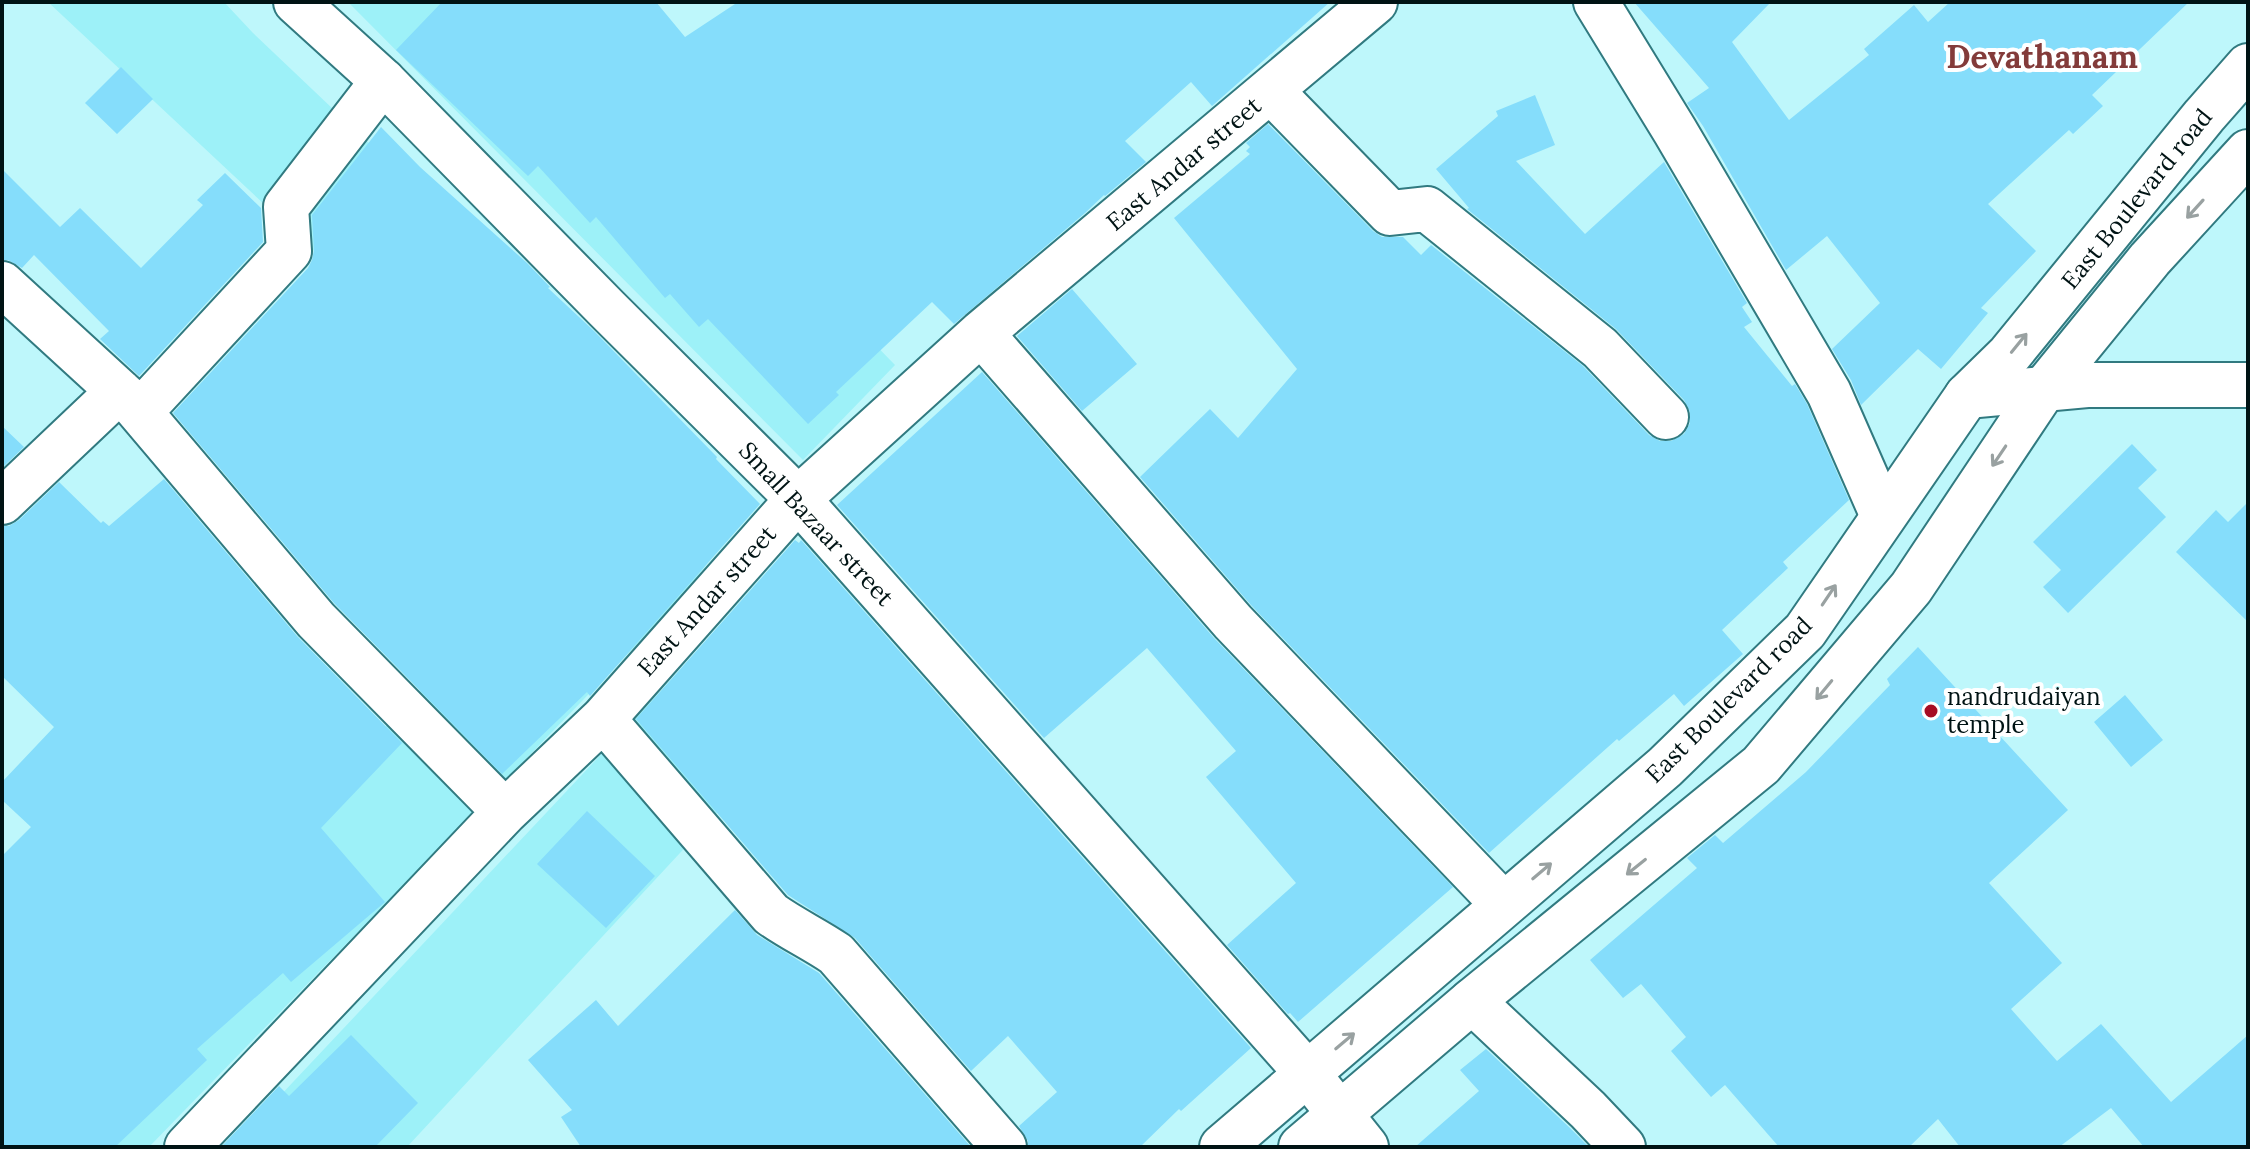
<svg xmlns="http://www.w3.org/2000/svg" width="2250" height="1149" font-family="Lora,serif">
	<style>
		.built { fill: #9df1f8 }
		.building { fill: #85ddfb }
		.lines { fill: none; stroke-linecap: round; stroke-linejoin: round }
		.minor-casing { stroke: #317a80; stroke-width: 48 }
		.tertiary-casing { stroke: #317a80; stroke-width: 48 }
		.secondary-casing { stroke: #317a80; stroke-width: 48 }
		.minor { stroke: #fff; stroke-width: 44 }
		.tertiary { stroke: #fff; stroke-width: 44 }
		.secondary { stroke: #fff; stroke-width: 44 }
		.oneway { stroke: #99a1a1 }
		.poi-dot { fill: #a60d24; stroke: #fff; stroke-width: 3 }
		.labels { text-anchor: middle; stroke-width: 8; stroke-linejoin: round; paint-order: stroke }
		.street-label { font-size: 24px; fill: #001314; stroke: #fff }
		.poi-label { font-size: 24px; fill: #001314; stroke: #fff; text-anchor: start }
		.district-label { font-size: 32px; font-weight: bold; fill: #833b3a; stroke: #fff }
	</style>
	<rect width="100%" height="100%" fill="#bef7fb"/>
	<path class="built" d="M48,2H224L253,33L749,504L684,596L149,1147H2V1131L591,510Z
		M348,2H541L895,365L803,460Z
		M798,545L873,645L407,1147H232Z"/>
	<path class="building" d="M442,2H656L685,37L738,2H1330L1212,106L1191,82L1125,141L1146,162L1105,196L1104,195L1085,213L954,324L932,302L836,392L839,395L808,424L708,319L699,327L670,294L665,298L596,217L590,223L538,166L528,176L396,50Z
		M1634,2H1771L1732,42L1789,120L1869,55L1864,49L1914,5L1928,22L1950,2H2189L2092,95L2103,106L2073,134L2069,130L1988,204L2036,251L1981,308L1988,313L1941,369L1918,349L1861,405L1851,380L1832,349L1880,303L1827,236L1786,270L1703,126L1687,103L1709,88Z
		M121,67L153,99L117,134L85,103Z
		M1535,95L1555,145L1516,161L1585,234L1664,162L1747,303L1742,307L1752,322L1744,327L1792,386L1795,384L1807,404L1849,500L1783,562L1788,568L1722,630L1743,654L1684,706L1674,694L1619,741L1617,739L1489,853L1251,605L1140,477L1210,409L1238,438L1297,369L1174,218L1250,154L1246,151L1250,147L1246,143L1268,124L1373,231L1382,237H1403L1421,255L1431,245L1583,366L1649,435L1660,441H1671L1684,434L1690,423V412L1684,400L1616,329L1467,209L1469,208L1436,169L1498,116L1496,111Z
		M381,127L420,167L527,263L550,287L548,288L594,331L717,457L716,459L760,504L590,696L587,692L502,774L334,603L173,413L308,268L312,260L314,250L312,215Z
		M2,169L60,227L80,208L141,268L203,205L197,200L225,173L261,208L263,242L139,376L100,339L109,331L34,255L22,268L8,260H2Z
		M1072,289L1137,364L1082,411L1017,336Z
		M982,372L1214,638L1453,887L1298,1022L1290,1013L1288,1014L1227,945L1296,883L1206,777L1236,751L1147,648L1044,738L837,505Z
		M2,426L24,447L2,468Z
		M2132,444L2157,470L2138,488L2166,517L2068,613L2043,587L2061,570L2033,542Z
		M164,479L297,636L402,743L321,828L385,902L291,982L283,973L197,1049L207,1060L115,1147H2V856L31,827L2,800V782L54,727L2,676V526H9L19,520L59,482L101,523L103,521L109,526Z
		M2248,502V622L2176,552L2216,510L2228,522Z
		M795,540L799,543L801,540L1251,1048L1181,1111L1179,1109L1140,1147H1028V1141L1019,1126L1057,1092L1008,1036L971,1071L855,938L788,895L636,719Z
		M1918,647L2068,810L1989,883L2062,963L2011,1009L2057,1061L2101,1024L2171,1102L2248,1035V1147H2144L2111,1108L2059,1147H1960L1938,1119L1909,1147H1779L1725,1085L1711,1097L1671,1051L1686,1037L1641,984L1623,998L1590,960L1697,868L1687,858L1715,835L1723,843L1806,772L1890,685L1887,679Z
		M2125,695L2163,740L2131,767L2094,722Z
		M587,811L655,876L606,928L537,864Z
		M735,910L757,935L819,973L971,1147H581L561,1117L572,1110L528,1060L596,1000L618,1026Z
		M351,1035L418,1103L375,1147H221L279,1086L289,1096Z
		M1486,1049L1570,1128L1589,1147H1415L1479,1091L1460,1070Z"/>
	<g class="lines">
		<g class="minor-casing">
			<path id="minor" d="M1596,2L1675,131L1829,393L1883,516
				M1271,91L1390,213L1427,209L1600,348L1666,417
				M2,284L133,404L316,620L505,812
				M981,333L1233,622L1503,904
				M140,412L289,251L286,207L383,81
				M2,502L119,391
				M603,719L771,914C792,929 814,939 836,954L1004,1147
				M1472,1001L1588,1110L1623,1147
				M187,1147L505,812L603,719L798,499L981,333L1375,2"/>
		</g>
		<g class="tertiary-casing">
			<path id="tertiary" d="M1967,396L2087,385H2248
				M1307,1073L1366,1147"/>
		</g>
		<g class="secondary-casing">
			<path id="secondary" d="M296,2L383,81L607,309L798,499L1307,1073
				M1222,1147L1665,767L1805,631L1967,396L2009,355L2204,116L2248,66
				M1301,1147L1472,1001L1761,765L1911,588L2044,389L2150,259L2248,152"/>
		</g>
		<use href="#minor" class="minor"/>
		<use href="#tertiary" class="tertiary"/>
		<use href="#secondary" class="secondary"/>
	</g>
	<defs><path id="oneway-shaft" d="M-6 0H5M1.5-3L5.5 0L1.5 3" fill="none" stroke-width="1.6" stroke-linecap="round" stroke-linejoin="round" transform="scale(2)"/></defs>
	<g class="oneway">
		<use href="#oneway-shaft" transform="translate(2195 209) rotate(132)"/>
		<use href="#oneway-shaft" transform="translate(2019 343) rotate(-51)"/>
		<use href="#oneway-shaft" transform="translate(1999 456) rotate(124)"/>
		<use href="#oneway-shaft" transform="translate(1829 595) rotate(-56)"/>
		<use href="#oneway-shaft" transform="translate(1824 690) rotate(130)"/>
		<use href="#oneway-shaft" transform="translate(1636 867) rotate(141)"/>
		<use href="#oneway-shaft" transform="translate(1542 871) rotate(-40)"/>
		<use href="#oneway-shaft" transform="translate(1345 1041) rotate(-40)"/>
	</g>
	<circle class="poi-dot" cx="1931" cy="711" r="8"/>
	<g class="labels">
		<g class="street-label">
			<text transform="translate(1184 164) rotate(-40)" y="8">East Andar street</text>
			<text transform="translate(2137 199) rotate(-51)" y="8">East Boulevard road</text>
			<text transform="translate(816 524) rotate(47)" y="8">Small Bazaar street</text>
			<text transform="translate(707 601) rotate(-48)" y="8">East Andar street</text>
			<text transform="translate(1729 700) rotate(-45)" y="8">East Boulevard road</text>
		</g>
		<g class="poi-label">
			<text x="1947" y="705">nandrudaiyan<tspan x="1947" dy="28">temple</tspan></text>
		</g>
		<g class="district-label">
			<text x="2042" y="68">Devathanam</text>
		</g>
	</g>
	<rect width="2250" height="1149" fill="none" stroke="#001314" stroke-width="8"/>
</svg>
